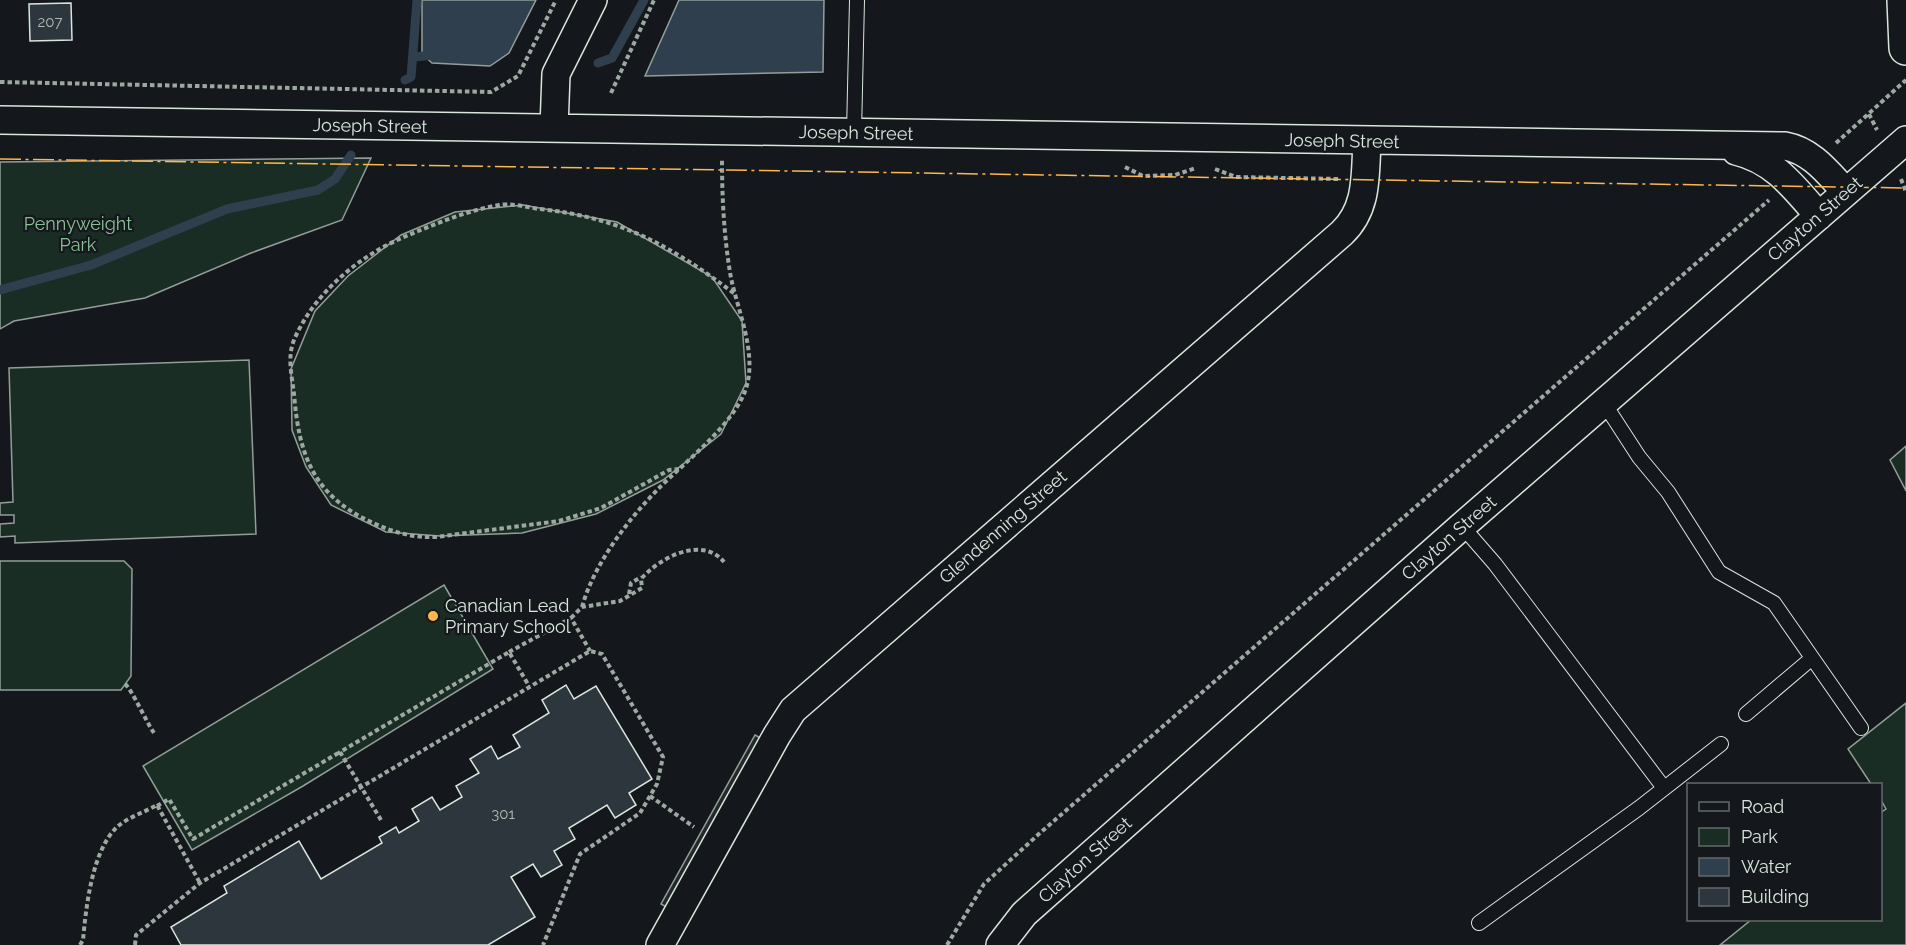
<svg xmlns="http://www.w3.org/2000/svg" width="1906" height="945" font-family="Raleway,sans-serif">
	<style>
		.green { fill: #1a2d24; stroke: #939e99; stroke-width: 1.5 }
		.parking { fill: #24282b; stroke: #939e99; stroke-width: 1.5 }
		.water { fill: #2f3f4d; stroke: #939e99; stroke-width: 1.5 }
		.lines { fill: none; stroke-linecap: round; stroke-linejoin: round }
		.stream { stroke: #2f3f4d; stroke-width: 9 }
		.building { fill: #2c363c; stroke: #d8e6dc; stroke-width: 1.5 }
		.service-casing { stroke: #d8e6dc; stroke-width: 16 }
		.minor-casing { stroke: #d8e6dc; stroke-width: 30 }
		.tertiary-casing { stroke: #d8e6dc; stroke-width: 36 }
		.path { stroke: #9da8a2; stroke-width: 4; stroke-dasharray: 4.5 3; stroke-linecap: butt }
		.service { stroke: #14181c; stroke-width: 14 }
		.minor { stroke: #14181c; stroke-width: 27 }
		.tertiary { stroke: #14181c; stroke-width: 33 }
		.power { stroke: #ffb74d; stroke-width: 1.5; stroke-dasharray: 21 4.5 3 4.5; stroke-linecap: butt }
		.poi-dot { fill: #ffb74d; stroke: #14181c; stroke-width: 2 }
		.labels { text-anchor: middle; stroke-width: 4.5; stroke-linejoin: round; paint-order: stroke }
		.number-label { font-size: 15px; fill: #adbab4 }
		.street-label { font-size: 18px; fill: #d8e6dc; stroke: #14181c }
		.park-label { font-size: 18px; fill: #8ac095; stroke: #14181c }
		.poi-label { font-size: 18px; fill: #d8e6dc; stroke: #14181c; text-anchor: start }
	</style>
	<rect width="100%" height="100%" fill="#14181c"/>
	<path class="green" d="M371,158L342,220L251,253L145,298L14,321L0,329V162Z
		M523,205L617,222L712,277L742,321L746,383L721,434L663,480L596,514L522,533L440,536L386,532L331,505L306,467L292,430L291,369L315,311L348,276L401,235L455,212Z
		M249,360L256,534L15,543V536L0,537V524L14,523V515H0V503L13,502L9,368Z
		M1906,446V491L1890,460Z
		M0,561H124L132,569L131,676L121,690H0Z
		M444,585L493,669L303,786L192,850L143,766Z
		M1906,703V945H1720L1751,920H1880V813L1886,809L1881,800L1880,784H1871L1848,749Z"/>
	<path class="parking" d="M755,735L764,740L670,909L661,904Z"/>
	<path class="water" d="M422,0H536L509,53L490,66L432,63L422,54Z
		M679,0H824L823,72L645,76Z"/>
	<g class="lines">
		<path class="stream" d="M414,57L435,55
			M598,63L612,58L644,0
			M405,80L411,77L417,0
			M0,290L91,265L227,209L318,190L335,179L351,155"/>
	</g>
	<path class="building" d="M71,3L72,40L30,41L29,4Z
		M566,685L574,699L596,686L652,779L629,793L636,805L615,818L607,805L569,828L575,839L554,851L562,865L541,877L533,864L511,877L535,917L488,945H181L171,927L227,893L224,886L299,841L321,879L382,843L379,837L396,827L399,833L419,821L412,809L432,797L440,810L462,797L456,786L479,773L470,759L491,746L498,759L520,747L513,735L549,713L542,700Z"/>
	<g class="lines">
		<g class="service-casing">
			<path id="service" d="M854,133L857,0
				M1604,403L1639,457L1668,492L1719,572L1774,603L1861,728
				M1462,526L1495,564L1664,788
				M1746,714L1811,659
				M1479,923L1639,808L1721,744"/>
		</g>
		<g class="minor-casing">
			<path id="minor" d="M0,120L1785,146C1812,151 1828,173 1846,192
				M554,128L556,74L593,0
				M1736,151C1774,160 1794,187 1819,216
				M660,945L777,735L793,710L1342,233C1368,208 1365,176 1367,141
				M1000,945L1024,914L1462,526L1906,140"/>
		</g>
		<g class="tertiary-casing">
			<path id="tertiary" d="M1904,0L1906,48"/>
		</g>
		<path class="path" d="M0,82L491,92L518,76L556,0
			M611,93L654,0
			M1869,114L1877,130
			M1836,143L1906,80
			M1125,167L1143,176L1175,175L1196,168
			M1215,169L1236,177L1338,179
			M1901,179L1906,192
			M679,469L669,470L601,508L559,521L436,537C413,538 392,532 371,522C313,495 299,455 294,394C292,377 287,357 294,340C314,293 359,256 404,237C435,224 465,211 499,205C511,203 527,207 539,209C620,217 672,246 736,295
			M629,594L631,583L641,577
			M582,607C594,564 627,521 658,489C684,463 738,421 747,385C756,351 738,311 731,278C724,239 722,198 722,159
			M571,618L582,607L620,601L642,588L641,579C659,558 702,535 724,562
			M509,652L571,618L590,651
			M125,684C131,688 147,723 154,733
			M650,796L694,827
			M157,806L169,799L193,839L340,752
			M381,820L340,752L509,652L529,686
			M80,945L83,940C86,907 92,852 116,828C126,818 145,812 157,805L200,883
			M135,945L136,935L200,883L590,651L602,654L663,757L657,784L640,813L580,854L543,945
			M947,945L984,884L1040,833L1769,200"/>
		<use href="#service" class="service"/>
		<use href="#minor" class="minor"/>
		<use href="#tertiary" class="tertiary"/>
		<path class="power" d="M0,159L1906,188"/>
	</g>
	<circle class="poi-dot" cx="433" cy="616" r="6"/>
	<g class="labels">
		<g class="number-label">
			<text x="50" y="27">207</text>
			<text x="503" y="819">301</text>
		</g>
		<g class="street-label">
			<text transform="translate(370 126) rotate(1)" y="6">Joseph Street</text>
			<text transform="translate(856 133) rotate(1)" y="6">Joseph Street</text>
			<text transform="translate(1342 141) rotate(1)" y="6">Joseph Street</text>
			<text transform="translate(1815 219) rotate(-41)" y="6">Clayton Street</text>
			<text transform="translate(1003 527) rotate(-41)" y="6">Glendenning Street</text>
			<text transform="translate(1449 538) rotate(-41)" y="6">Clayton Street</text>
			<text transform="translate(1085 860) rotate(-42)" y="6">Clayton Street</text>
		</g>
		<g class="park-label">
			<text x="78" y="230">Pennyweight<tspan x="78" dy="21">Park</tspan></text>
		</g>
		<g class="poi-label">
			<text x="445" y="612">Canadian Lead<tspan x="445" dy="21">Primary School</tspan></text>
		</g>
	</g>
	<rect x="1687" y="783" width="195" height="138" fill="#14181c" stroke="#626a69" stroke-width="1.5"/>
	<rect x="1699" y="802" width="30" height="9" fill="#14181c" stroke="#626a69" stroke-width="1.5"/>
	<text x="1741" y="813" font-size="18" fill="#d8e6dc">Road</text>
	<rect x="1699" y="828" width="30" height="18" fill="#1a2d24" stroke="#626a69" stroke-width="1.5"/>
	<text x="1741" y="843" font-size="18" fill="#d8e6dc">Park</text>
	<rect x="1699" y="858" width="30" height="18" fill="#2f3f4d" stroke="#626a69" stroke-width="1.5"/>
	<text x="1741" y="873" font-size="18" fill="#d8e6dc">Water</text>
	<rect x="1699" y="888" width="30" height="18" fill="#2c363c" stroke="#626a69" stroke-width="1.5"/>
	<text x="1741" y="903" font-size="18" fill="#d8e6dc">Building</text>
</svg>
